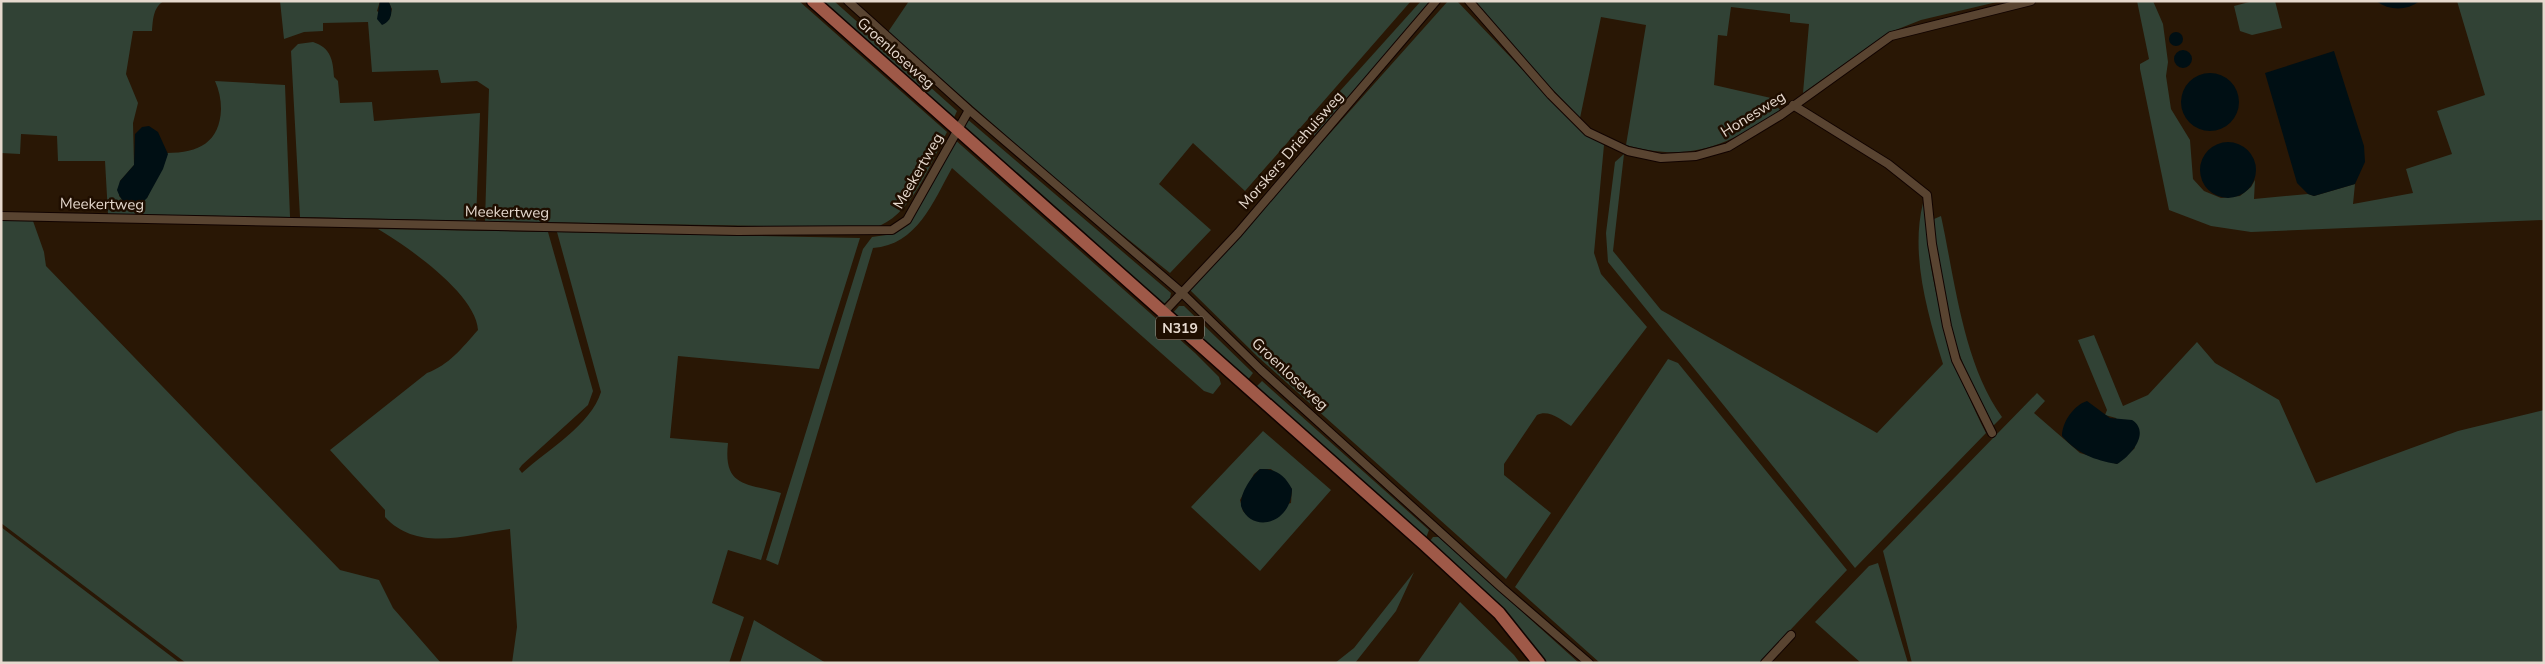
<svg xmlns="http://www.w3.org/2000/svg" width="2545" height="664" font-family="'Nunito Sans',sans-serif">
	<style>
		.green { fill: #314235; fill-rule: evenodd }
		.water { fill: #000f14 }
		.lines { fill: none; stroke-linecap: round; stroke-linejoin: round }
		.minor-casing { stroke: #110300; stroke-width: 10 }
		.primary-casing { stroke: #110300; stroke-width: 15 }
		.minor { stroke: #594431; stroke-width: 8 }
		.primary { stroke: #9f5948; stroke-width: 12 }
		.labels { text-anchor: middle; stroke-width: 5; stroke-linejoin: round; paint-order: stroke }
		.shield { fill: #1f0e00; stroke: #aa9c90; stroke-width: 1 }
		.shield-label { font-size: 14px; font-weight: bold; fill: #e6d9ce }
		.street-label { font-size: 15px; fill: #e6d9ce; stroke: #1f0e00 }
	</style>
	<rect width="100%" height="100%" fill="#291705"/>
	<path class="green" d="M1,1H164C153,7 153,20 152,31H133L126,74L138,103L133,123L134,165L120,181L119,196L127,204L147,198L167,153C199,153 220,142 221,109C221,99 219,90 215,81L285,85L290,217L108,214L105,161H58L57,136L21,134L20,154L1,153Z
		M280,1H380L377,11L389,20L392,9L388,1H799L947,132C930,164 911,218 873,228L485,221L489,89L477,81L441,83L438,70L372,72L368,22L323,23V31L304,32L284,39Z
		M818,1H834L957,111L952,122Z
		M909,1H1411L1245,191L1193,143L1159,184L1211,230L1170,273L1083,203L888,32Z
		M1421,1H1432L1314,136L1313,121Z
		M1448,1H1457L1576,126L1604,145L1594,253L1601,274L1647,327L1571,426C1561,420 1549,409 1537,415L1504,464V475L1551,513L1506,579L1258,357L1190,290Z
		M1468,1H2001L1921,20L1888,33L1803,93L1809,24L1790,22V14L1731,7L1727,36L1718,35L1714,85L1771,98L1780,110C1727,146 1690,163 1626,145L1646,25L1601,17L1580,118Z
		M2137,1H2153L2163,24L2168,62L2166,76L2171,109L2190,140L2193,179L2204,191L2221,198L2240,196L2251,187L2255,180L2254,199L2308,194L2314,196L2355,184L2353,204L2413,193L2406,169L2452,154L2437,111L2485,95L2457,1H2544V220L2251,232L2211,226L2169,210L2140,69V64L2149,59Z
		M2253,1H2275L2282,28L2252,35L2240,31L2234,6Z
		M313,42C331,48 333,60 334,77L338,81L340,103L372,102L374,121L480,113L476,221L300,217L291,51L298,44Z
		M966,118L1171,293L1170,298L1162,306L959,128Z
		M953,138L1195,353L1219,377L1221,384L1213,394L1204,391L952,168C933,202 917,245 873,248L778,565L766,560L863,249L872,237L886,235L901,227Z
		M1624,154L1613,251L1661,310L1877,433L1943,364C1928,315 1910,255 1923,203C1930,221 1927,247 1931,267C1942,328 1958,378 1986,433L1855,568L1608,262L1606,233L1615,162Z
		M1941,216C1955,280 1963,363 2002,417L1993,426C1957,365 1936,290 1934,219Z
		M1,221H33L44,252L46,266L340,570L379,580L393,608L441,663H186L1,523Z
		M378,229L548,232L593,391L588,405L522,465L519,469L522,473C547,450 591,425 601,392L557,232L860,238L819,369L678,356L670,438L728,443C723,487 746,483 781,493L761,560L728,550L712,603L744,617L729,663H512L517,627L510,529C468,534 418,553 385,517V510L330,450L427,373C449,365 462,348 478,330C476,294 408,247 378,229Z
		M1179,306H1184L1253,373L1247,381L1172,314Z
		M2094,335L2123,406L2148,395L2197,342L2215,363L2279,400L2316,483L2458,431L2544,410V663H1912L1883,551L2037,393L2045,401L2034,413L2080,453L2117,464L2135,448L2116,418L2105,415L2107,410L2078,340Z
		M1668,359L1678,363L1847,570L1759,663H1600L1515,587Z
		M1262,381L1429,530L1426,538L1256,387Z
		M1263,431L1331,490L1260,571L1191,507ZM1260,469H1271L1292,489L1291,503L1248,516L1243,511L1240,500L1254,474Z
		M1,527L180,663H1Z
		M1433,537H1439L1579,663H1548C1512,618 1472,580 1430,541Z
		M1878,563L1908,663H1861L1815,622L1869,566Z
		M1414,572L1396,611L1355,663H1335L1354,648Z
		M1460,602L1514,655L1520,663H1417Z
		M754,620L826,663H740Z"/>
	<path class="water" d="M380,1H388C394,9 392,22 382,25L377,19Z
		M2376,1H2420C2406,11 2390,11 2376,1Z
		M2169 39a7 7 0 1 1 14 0a7 7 0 1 1-14 0Z
		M2174 59a9 9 0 1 1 18 0a9 9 0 1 1-18 0Z
		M2334,51L2364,146L2365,162L2355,184L2314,196L2308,194L2297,183L2265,73Z
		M2181 102a29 29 0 1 1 58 0a29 29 0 1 1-58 0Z
		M149,126L158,132L168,154L163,169L147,198L140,205C127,208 121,201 117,190L120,181L134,165L135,134L142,127Z
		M2200 170a28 28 0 1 1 56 0a28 28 0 1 1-56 0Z
		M2087,401L2110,418L2132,420C2151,432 2131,456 2117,464C2094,460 2078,454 2062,436C2062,422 2074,405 2087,401Z
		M1260,469C1275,468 1285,475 1292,489C1291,525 1251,534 1241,506C1240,493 1251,477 1260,469Z"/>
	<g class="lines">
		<g class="minor-casing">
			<path id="minor" d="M848,1L969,110L1181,292L1261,370L1502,588L1589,663
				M1469,1L1551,95L1588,132L1628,151L1661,158L1696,156L1728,147L1781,115L1891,36L2031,1
				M1793,105L1888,164L1927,195L1932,244L1947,326L1956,360L1992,433
				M1,216L738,231L892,230L907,220L969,110
				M1163,313L1238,233L1436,1
				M1765,663L1791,635"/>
		</g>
		<g class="primary-casing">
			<path id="primary" d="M813,1L1424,544L1499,613L1539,663"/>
		</g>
		<use href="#minor" class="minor"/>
		<use href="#primary" class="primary"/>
	</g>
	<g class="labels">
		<rect class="shield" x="1156" y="316.5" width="48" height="23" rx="4"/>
		<g class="shield-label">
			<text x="1180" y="333">N319</text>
		</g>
		<g class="street-label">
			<text transform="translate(896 53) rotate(42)" y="5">Groenloseweg</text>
			<text transform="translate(1753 114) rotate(-32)" y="5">Honesweg</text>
			<text transform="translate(1291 150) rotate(-49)" y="5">Morskers Driehuisweg</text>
			<text transform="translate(918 171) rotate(-60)" y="5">Meekertweg</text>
			<text transform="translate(102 204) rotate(1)" y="5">Meekertweg</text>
			<text transform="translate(507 212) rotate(1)" y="5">Meekertweg</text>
			<text transform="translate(1290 374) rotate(43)" y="5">Groenloseweg</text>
		</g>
	</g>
	<rect width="2545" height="664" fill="none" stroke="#e6d9ce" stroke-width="5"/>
</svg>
